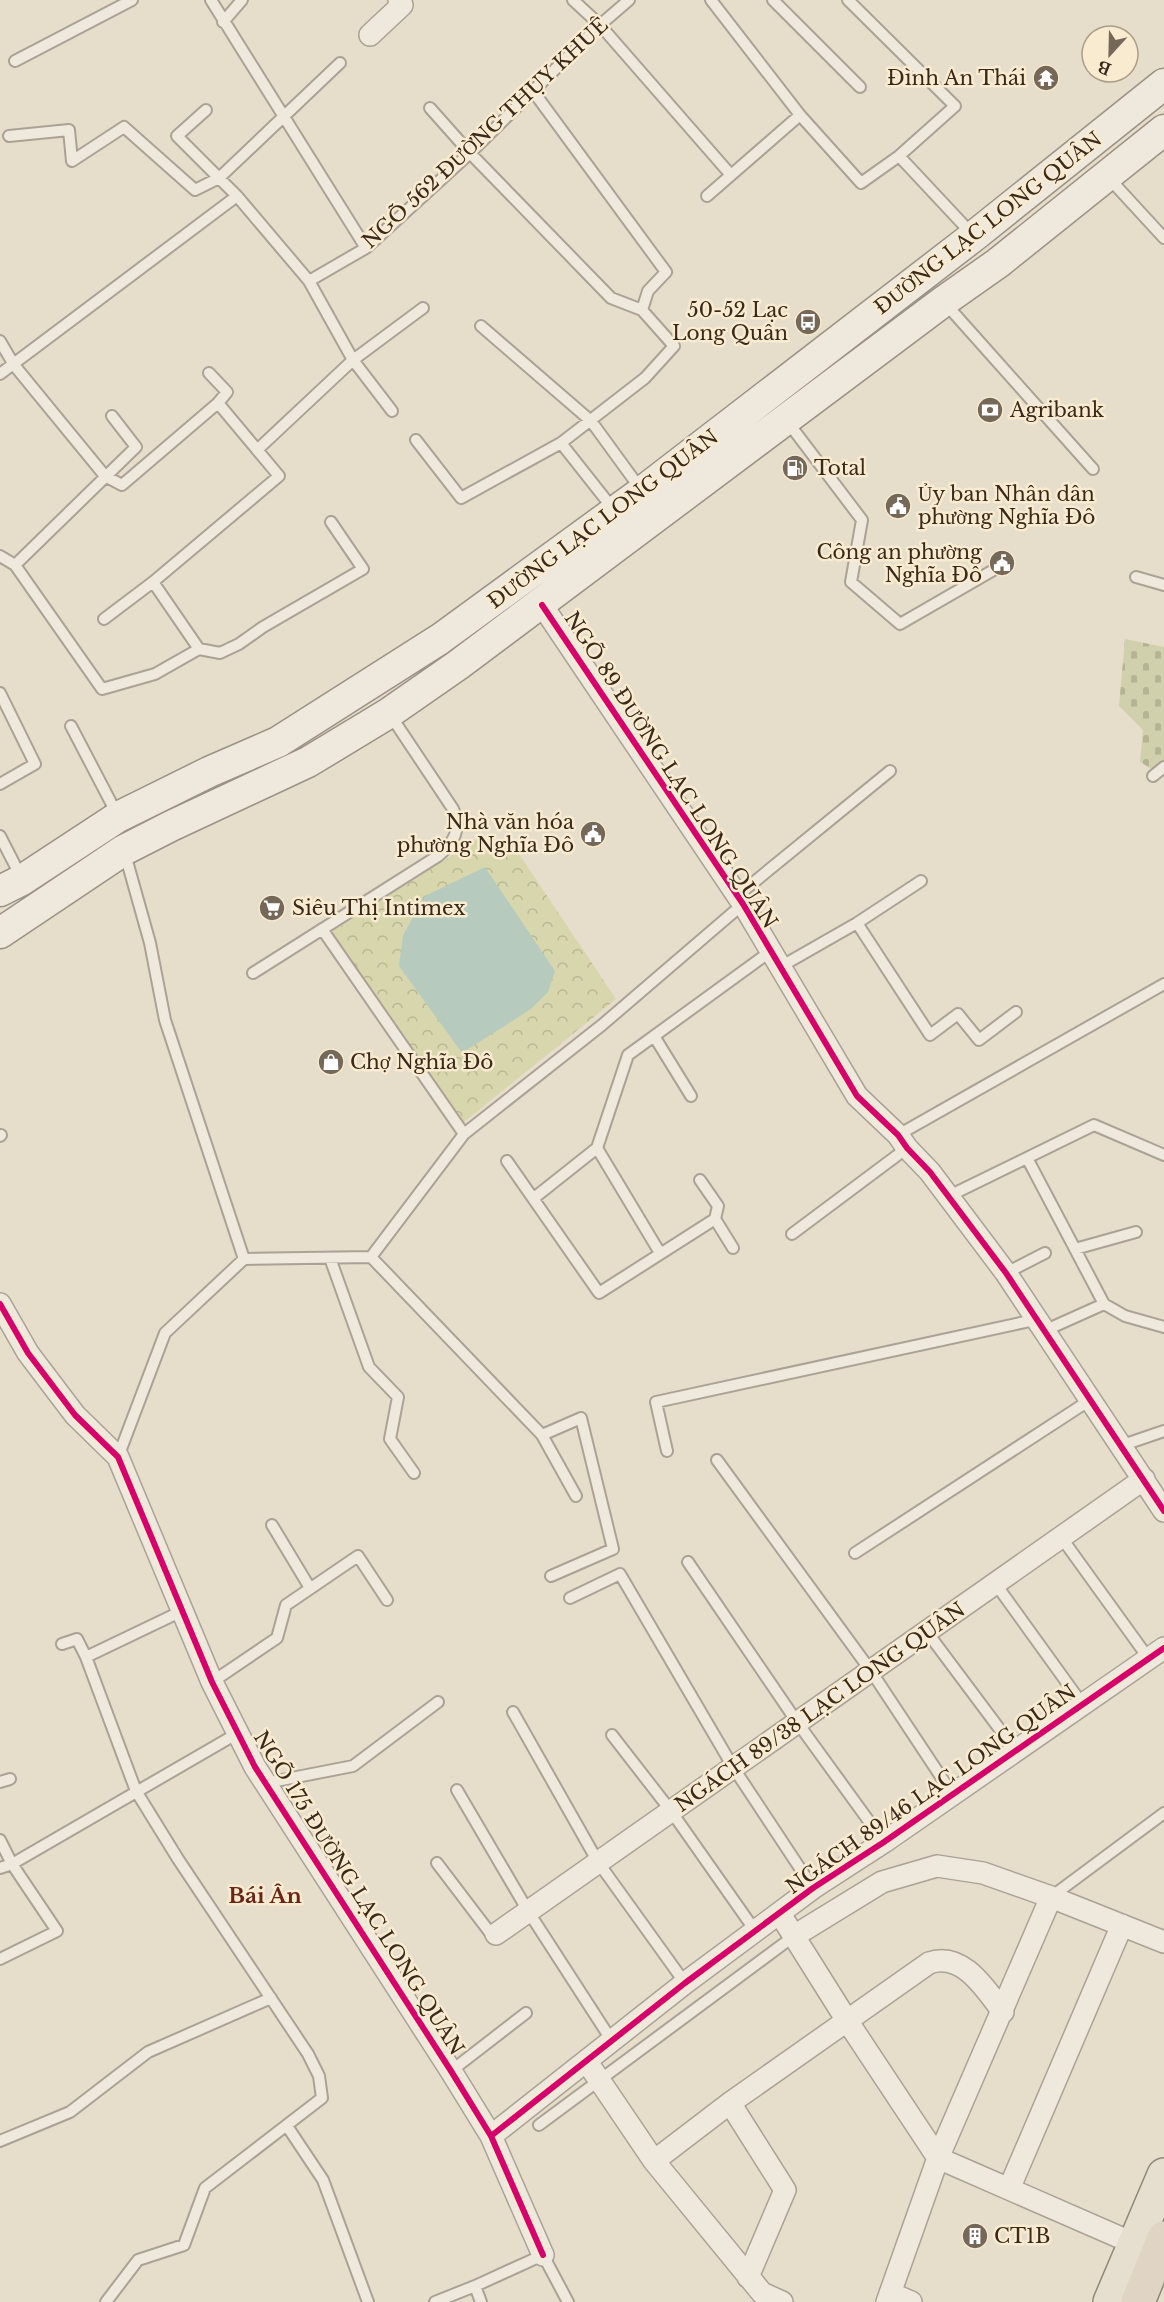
<svg xmlns="http://www.w3.org/2000/svg" width="1164" height="2302" font-family="'Libre Baskerville',serif">
	<style>
		.cemetery { fill: url(#cemetery-stones) }
		.park { fill: url(#park-crowns) }
		.water { fill: #b6cbbe }
		.lines { fill: none; stroke-linecap: round; stroke-linejoin: round }
		.service-casing { stroke: #aba295; stroke-width: 14 }
		.minor-casing { stroke: #aba295; stroke-width: 24 }
		.secondary-casing { stroke: #9b9184; stroke-width: 33 }
		.primary-casing { stroke: #90877b; stroke-width: 36 }
		.trunk-casing { stroke: #90877b; stroke-width: 36 }
		.service { stroke: #eee8dd; stroke-width: 10 }
		.minor { stroke: #eee8dd; stroke-width: 21 }
		.secondary { stroke: #eee8dd; stroke-width: 30 }
		.primary { stroke: #e6dece; stroke-width: 33 }
		.trunk { stroke: #e0d5c4; stroke-width: 33 }
		.cycleway-casing { stroke: #f8ebcf; stroke-width: 10 }
		.cycleway { stroke: #d6006c; stroke-width: 6 }
		.labels { text-anchor: middle; stroke-width: 5; stroke-linejoin: round; paint-order: stroke }
		.poi-label { font-size: 20px; fill: #3a291b; stroke: #f8ebcf; text-anchor: start }
		.street-label { font-size: 20px; fill: #3a291b; stroke: #f8ebcf }
		.neighbourhood-label { font-size: 21px; font-weight: bold; fill: #6b2517; stroke: #f8ebcf }
	</style>
	<defs>
		<pattern id="cemetery-stones" width="16" height="16" patternUnits="userSpaceOnUse" patternTransform="scale(1.5)"><rect width="16" height="16" fill="#d1d0ac"/><path d="M2 7V4a2 2 0 0 1 4 0v3zM10 15v-3a2 2 0 0 1 4 0v3z" fill="#b4b393"/></pattern>
		<pattern id="park-crowns" width="20" height="18" patternUnits="userSpaceOnUse" patternTransform="scale(1.5)"><rect width="20" height="18" fill="#d8d6ac"/><path d="M2 6a3 3 0 1 1 6 0M12 15a3 3 0 1 1 6 0" fill="none" stroke="#bab893"/></pattern>
	</defs>
	<rect width="100%" height="100%" fill="#e6ddcb"/>
	<path class="cemetery" d="M1125,639L1164,647V764L1152,769L1140,762L1143,730L1119,706Z"/>
	<path class="park" d="M482,836L491,848L507,836L616,999L464,1122L332,932Z"/>
	<path class="water" d="M485,867L555,971L548,992L531,1009L462,1053L399,966L403,935L425,896Z"/>
	<g class="lines">
		<g class="service-casing">
			<path id="service" d="M211,0L366,248
				M573,0L600,25L730,174
				M711,0L800,115L861,183L899,156L972,234
				M773,0L860,87
				M848,0L955,106L899,156
				M223,22L242,0
				M15,61L132,0
				M533,91L666,272L648,291L642,310
				M430,108L470,153L611,298L642,310L674,346L645,378L561,443
				M206,110L177,136L237,196L309,281L353,360L392,411
				M9,136L69,130L72,161L124,127L195,190L219,178L340,63
				M1107,176L1164,238
				M707,196L800,115
				M309,281L366,248L470,153L600,25L629,0
				M944,302L1093,469
				M481,326L591,421L642,491
				M0,341L14,365L105,476L122,485L218,403L227,392L209,373
				M0,374L237,196
				M787,421L862,520L851,582L900,624L1004,564
				M416,440L461,498L561,443L614,510
				M257,450L353,360L423,308
				M0,556L15,565L102,689L155,674L199,649L220,653L239,644L263,627L363,569L331,522
				M15,565L136,447L112,416
				M1136,577L1164,585
				M153,582L199,649
				M104,619L153,582L279,476L218,403
				M0,693L35,764L0,784
				M71,726L118,816
				M1153,776L1164,767
				M0,836L21,877
				M125,854L150,943L165,1020L244,1259
				M737,896L890,771
				M857,923L930,1035L958,1014L979,1040L1016,1012
				M322,929L464,1134
				M780,967L857,923L921,881
				M253,973L438,856C454,843 462,829 453,809L389,713
				M654,1036L691,1096
				M898,1135L1164,984
				M0,1136L1,1135
				M597,1148L660,1253
				M1027,1158L1104,1304L1046,1330
				M507,1161L599,1293L715,1219L733,1248
				M700,1180L718,1206L715,1219
				M949,1196L1094,1125L1164,1155
				M534,1198L597,1148L628,1055L771,951
				M792,1234L907,1148
				M1075,1249L1136,1232
				M371,1257L464,1134L602,1025L743,904
				M330,1258L369,1367L398,1397L390,1439L414,1473
				M1006,1273L1045,1253
				M1104,1304L1125,1316L1164,1327
				M542,1435L581,1418L613,1549L551,1576
				M1120,1446L1164,1431
				M667,1451L656,1402L1039,1319
				M118,1457L165,1333L244,1259L371,1257L542,1435L576,1496
				M717,1460L871,1671L953,1795
				M272,1525L310,1588
				M1061,1537L1149,1659
				M855,1553L1090,1400
				M688,1562L797,1722L884,1842
				M995,1583L1083,1705
				M570,1598L620,1574L733,1767L813,1888
				M927,1632L1016,1751
				M62,1644L77,1639L86,1657
				M212,1682L277,1638L286,1605L358,1556L387,1600
				M513,1712L598,1862L685,1983
				M612,1735L671,1811L756,1932
				M0,1782L10,1779
				M266,1783L353,1766L438,1702
				M457,1790L528,1911L612,2041
				M0,1840L12,1864L57,1931L0,1959
				M437,1863L491,1934H496
				M0,1868L12,1864L238,1733
				M1051,1897L1164,1813
				M451,2071L526,2013
				M539,2125L794,1936
				M287,2126L323,2180L368,2302
				M0,2141L70,2112L148,2052L271,1998
				M475,2286L543,2255L568,2302
				M106,2302L138,2260L184,2245L205,2188L322,2098L319,2076L308,2054L178,1859L136,1791L86,1657L182,1611
				M435,2302L475,2286L481,2302"/>
		</g>
		<g class="minor-casing">
			<path id="minor" d="M370,35L402,5L399,0
				M542,605L743,904L857,1096L898,1135L907,1148L930,1172L1006,1273L1164,1511
				M0,1304L28,1353L75,1415L118,1457L212,1682L255,1767L451,2071L491,2136L543,2255
				M780,1914L846,2019L938,2158L1135,2244
				M496,1934L1144,1479
				M794,1936L882,1882L937,1866L983,1873L1051,1897L1164,1942
				M587,2062L654,2161L762,2293L782,2302
				M730,2103L785,2190L748,2277
				M491,2136L685,1983L813,1888L884,1842L1164,1648
				M654,2161L730,2103L929,1963C963,1951 986,1990 1003,2012
				M1009,2189L1122,1925
				M890,2293L911,2302
				M887,2302L938,2158L1051,1897"/>
		</g>
		<g class="secondary-casing">
			<path id="secondary" d="M0,891L22,880L118,817L209,772L278,742L440,639L643,491L974,236L1164,84
				M0,933L124,850L171,826L308,762L389,713L458,665L944,301L998,263L1164,130"/>
		</g>
		<g class="primary-casing">
			<path id="primary" d="M1110,2302L1164,2175"/>
		</g>
		<g class="trunk-casing">
			<path id="trunk" d="M1138,2302L1164,2238"/>
		</g>
		<use href="#service" class="service"/>
		<use href="#minor" class="minor"/>
		<use href="#secondary" class="secondary"/>
		<use href="#primary" class="primary"/>
		<use href="#trunk" class="trunk"/>
		<g class="cycleway-casing">
			<path id="cycleway" d="M542,605L743,904L857,1096L898,1135L907,1148L930,1172L1006,1273L1164,1511
				M0,1304L28,1353L75,1415L118,1457L212,1682L255,1767L451,2071L491,2136L543,2255
				M491,2136L685,1983L813,1888L884,1842L1164,1648"/>
		</g>
		<use href="#cycleway" class="cycleway"/>
	</g>
	<defs>
		<g id="temple-disc" transform="scale(1.35)"><circle r="9.5" fill="#766859" stroke="#f8ebcf"/><path d="M0-6L5-2H3V0L6.5 2.5H4V6H1.5V3h-3V6H-4V2.5H-6.5L-3 0V-2H-5Z" fill="#fff"/></g>
		<g id="bus-disc" transform="scale(1.35)"><circle r="9.5" fill="#766859" stroke="#f8ebcf"/><path d="M-5-6H5V4H4V6H2V4H-2V6H-4V4H-5ZM-3.5-4V0h7V-4ZM-3.5 1.2v1.5H-2V1.2ZM2 1.2v1.5H3.5V1.2Z" fill="#fff"/></g>
		<g id="bank-disc" transform="scale(1.35)"><circle r="9.5" fill="#766859" stroke="#f8ebcf"/><path d="M-6-4H6V4H-6ZM0-2.3a2.3 2.3 0 1 0 0 4.6a2.3 2.3 0 1 0 0-4.6Z" fill="#fff"/></g>
		<g id="fuel-disc" transform="scale(1.35)"><circle r="9.5" fill="#766859" stroke="#f8ebcf"/><path d="M-5.5-6h7V0h2V4h1.3V-2.5L3-4.5l.8-.8L6-3V5H2.5V1h-1V6h-7ZM-4.2-4.7v3.2H.2V-4.7Z" fill="#fff"/></g>
		<g id="civic-disc" transform="scale(1.35)"><circle r="9.5" fill="#766859" stroke="#f8ebcf"/><path d="M-.6-6.5H3V-4.5H.6V-3L4-1V1h2V6H-6V1h2V-1L-.6-3ZM-1.2 2.5V6h2.4V2.5Z" fill="#fff"/></g>
		<g id="supermarket-disc" transform="scale(1.35)"><circle r="9.5" fill="#766859" stroke="#f8ebcf"/><path d="M-6-5.5h2.5l.6 2H6L4.5 2H-2.5L-4.4-4H-6ZM-1.5 3.2a1.3 1.3 0 1 0 .1 0ZM3 3.2a1.3 1.3 0 1 0 .1 0Z" fill="#fff"/></g>
		<g id="shop-disc" transform="scale(1.35)"><circle r="9.5" fill="#766859" stroke="#f8ebcf"/><path d="M-5-2.5h2.3a2.7 3.5 0 0 1 5.4 0H5L5.5 6h-11ZM-1.5-2.5h3a1.5 2.3 0 0 0-3 0Z" fill="#fff"/></g>
		<g id="building-disc" transform="scale(1.35)"><circle r="9.5" fill="#766859" stroke="#f8ebcf"/><path d="M-4-6H4V6H1V3H-1V6H-4ZM-2.5-4.3h1.7v1.8h-1.7ZM.8-4.3h1.7v1.8H.8ZM-2.5-1h1.7V.8h-1.7ZM.8-1h1.7V.8H.8Z" fill="#fff"/></g>
	</defs>
	<g fill-rule="evenodd">
		<use href="#temple-disc" x="1046" y="78"/>
		<use href="#bus-disc" x="808" y="322"/>
		<use href="#bank-disc" x="990" y="410"/>
		<use href="#fuel-disc" x="795" y="468"/>
		<use href="#civic-disc" x="898" y="506"/>
		<use href="#civic-disc" x="1002" y="563"/>
		<use href="#civic-disc" x="593" y="834"/>
		<use href="#supermarket-disc" x="272" y="908"/>
		<use href="#shop-disc" x="331" y="1062"/>
		<use href="#building-disc" x="975" y="2236"/>
	</g>
	<g class="labels">
		<g class="poi-label">
			<text x="1026" y="85" text-anchor="end">Đình An Thái</text>
			<text x="788" y="317" text-anchor="end">50-52 Lạc<tspan x="788" dy="23">Long Quân</tspan></text>
			<text x="1010" y="417">Agribank</text>
			<text x="814" y="475">Total</text>
			<text x="918" y="501">Ủy ban Nhân dân<tspan x="918" dy="23">phường Nghĩa Đô</tspan></text>
			<text x="982" y="559" text-anchor="end">Công an phường<tspan x="982" dy="23">Nghĩa Đô</tspan></text>
			<text x="574" y="829" text-anchor="end">Nhà văn hóa<tspan x="574" dy="23">phường Nghĩa Đô</tspan></text>
			<text x="292" y="915">Siêu Thị Intimex</text>
			<text x="350" y="1069">Chợ Nghĩa Đô</text>
			<text x="994" y="2243">CT1B</text>
		</g>
		<g class="street-label">
			<text transform="translate(485 133) rotate(-43)" y="7">NGÕ 562 ĐƯỜNG THỤY KHUÊ</text>
			<text transform="translate(988 223) rotate(-38)" y="7">ĐƯỜNG LẠC LONG QUÂN</text>
			<text transform="translate(603 519) rotate(-37)" y="7">ĐƯỜNG LẠC LONG QUÂN</text>
			<text transform="translate(671 770) rotate(57)" y="7">NGÕ 89 ĐƯỜNG LẠC LONG QUÂN</text>
			<text transform="translate(820 1707) rotate(-35)" y="7">NGÁCH 89/38 LẠC LONG QUÂN</text>
			<text transform="translate(931 1789) rotate(-35)" y="7">NGÁCH 89/46 LẠC LONG QUÂN</text>
			<text transform="translate(359 1893) rotate(58)" y="7">NGÕ 175 ĐƯỜNG LẠC LONG QUÂN</text>
		</g>
		<g class="neighbourhood-label">
			<text x="265" y="1903">Bái Ân</text>
		</g>
	</g>
	<g transform="translate(1110 54) rotate(202)"><circle r="28" fill="#f8ebcf" stroke="#ac9d87" stroke-width="1.5"/>
	<path d="M0-4.5L10 22L0 15L-10 22Z" fill="#766859"/>
	<text y="-9" font-size="16" font-weight="bold" text-anchor="middle" fill="#3a291b">B</text>
	</g>
</svg>
